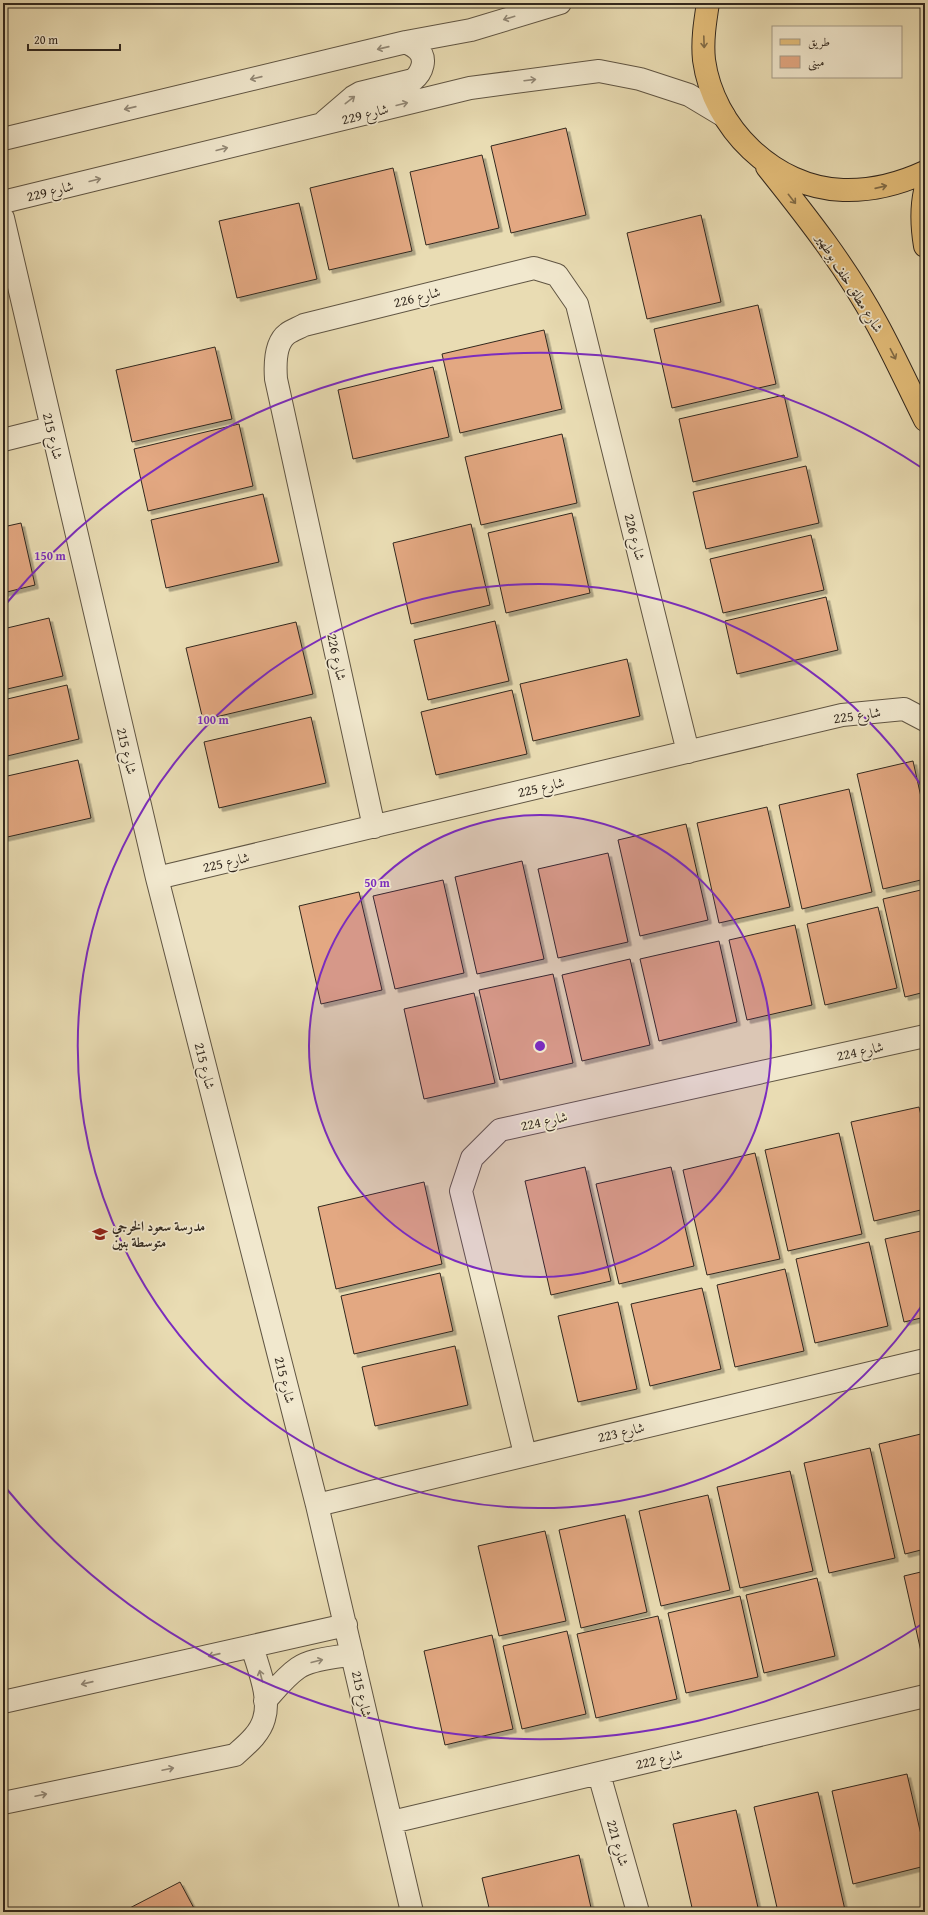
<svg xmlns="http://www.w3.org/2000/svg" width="928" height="1915" font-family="'Gentium Book Plus',Amiri,serif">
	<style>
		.building { fill: #e3a882; stroke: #32281e; filter: url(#shadow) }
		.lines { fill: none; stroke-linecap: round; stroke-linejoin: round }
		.minor-casing { stroke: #605543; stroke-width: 24 }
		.major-casing { stroke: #32281e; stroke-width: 24 }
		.minor { stroke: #f1e8ce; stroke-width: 22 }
		.major { stroke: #e4be7a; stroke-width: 22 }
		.oneway { stroke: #928876 }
		.oneway2 { stroke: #826c47 }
		.ring { fill: none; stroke: #7b2cbf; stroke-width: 2 }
		.labels { text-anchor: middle; stroke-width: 3.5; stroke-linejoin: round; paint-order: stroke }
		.street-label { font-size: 14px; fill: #32281e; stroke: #f1e8ce }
		.poi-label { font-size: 14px; font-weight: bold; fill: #32281e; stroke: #f1e8ce; text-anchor: start }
		.centre { fill: #7b2cbf; stroke: #f1e8ce; stroke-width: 2 }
		.ring-label { font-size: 12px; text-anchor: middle; font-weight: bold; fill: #7b2cbf; stroke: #f1e8ce; stroke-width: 3.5; stroke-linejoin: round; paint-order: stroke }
	</style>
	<defs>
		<filter id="shadow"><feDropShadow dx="3.5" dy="3.5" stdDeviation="0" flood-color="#0004"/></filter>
	</defs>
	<rect width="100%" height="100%" fill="#e9dcb3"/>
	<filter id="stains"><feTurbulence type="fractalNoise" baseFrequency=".005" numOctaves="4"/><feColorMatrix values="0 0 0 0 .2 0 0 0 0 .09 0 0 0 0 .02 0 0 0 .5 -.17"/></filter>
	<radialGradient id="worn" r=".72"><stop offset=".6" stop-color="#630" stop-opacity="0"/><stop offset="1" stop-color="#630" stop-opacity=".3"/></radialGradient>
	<path class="building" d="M566,128L586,215L511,233L491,146Z
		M482,155L499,228L426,245L410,172Z
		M393,168L412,251L329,270L310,188Z
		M299,203L317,279L237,298L219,221Z
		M701,215L721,302L647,319L627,233Z
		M758,305L776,384L672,408L654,329Z
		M544,330L562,409L460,433L442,354Z
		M215,347L232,419L132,442L116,370Z
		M433,367L449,437L353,459L338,390Z
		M784,395L798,457L693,482L679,419Z
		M239,424L253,486L148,511L134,449Z
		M562,434L577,503L481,525L465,457Z
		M806,466L819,523L706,549L693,492Z
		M263,494L279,562L166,588L151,520Z
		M572,513L590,593L506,613L488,533Z
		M21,523L35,585L3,593V527Z
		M471,524L490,605L411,624L393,543Z
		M811,535L824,590L723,613L710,559Z
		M826,597L838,650L737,674L725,621Z
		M49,618L63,676L3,690V629Z
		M495,621L509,681L428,700L414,640Z
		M296,622L313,694L203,720L186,648Z
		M627,659L640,716L533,741L520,684Z
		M67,685L79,739L3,757V700Z
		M512,690L527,754L436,775L421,712Z
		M311,717L326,783L219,808L204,742Z
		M78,760L91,818L3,838V777Z
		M913,761L925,815V879L883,889L857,774Z
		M849,789L872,892L802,909L779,805Z
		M767,807L790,907L719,923L697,823Z
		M686,824L708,920L640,936L618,840Z
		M608,853L628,942L558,958L538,869Z
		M522,861L544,959L477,974L455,877Z
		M443,880L464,973L395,989L373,896Z
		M925,889V992L905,997L883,899Z
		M359,892L382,990L321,1004L299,906Z
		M878,907L897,988L825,1005L807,924Z
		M795,925L812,1005L747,1020L729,940Z
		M719,941L737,1022L659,1041L640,959Z
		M630,959L650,1045L582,1061L562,975Z
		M553,974L573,1063L500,1080L479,990Z
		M474,993L495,1083L424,1099L404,1009Z
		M919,1107L925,1132V1209L874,1221L851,1122Z
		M839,1133L862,1234L788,1251L765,1150Z
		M755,1153L780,1259L707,1275L683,1170Z
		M585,1167L611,1281L551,1295L525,1181Z
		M671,1167L694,1266L619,1284L596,1184Z
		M424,1182L442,1264L336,1289L318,1207Z
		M925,1230V1317L904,1322L885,1239Z
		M869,1242L888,1326L815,1343L796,1259Z
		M785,1269L804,1351L735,1367L717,1285Z
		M440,1273L453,1331L354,1354L341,1296Z
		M702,1288L721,1369L650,1386L631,1304Z
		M618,1302L637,1389L578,1402L558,1316Z
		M455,1346L468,1405L375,1426L362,1367Z
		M925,1433V1549L905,1554L879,1444Z
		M870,1448L895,1558L829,1573L804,1463Z
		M790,1471L813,1571L740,1588L717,1487Z
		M708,1495L730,1590L661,1606L639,1511Z
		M625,1515L647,1612L581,1628L559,1530Z
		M545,1531L566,1621L499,1636L478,1546Z
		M925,1571V1655L922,1656L904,1576Z
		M817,1578L835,1656L764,1673L746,1595Z
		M740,1596L758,1677L686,1693L668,1613Z
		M658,1616L677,1699L596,1718L577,1634Z
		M567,1631L586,1714L522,1729L503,1646Z
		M492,1635L513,1729L445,1745L424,1651Z
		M907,1774L925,1852V1866L853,1884L832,1791Z
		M818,1792L845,1910L837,1912H778L754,1807Z
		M736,1810L759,1912H693L673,1824Z
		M579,1855L592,1912H490L482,1878Z
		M180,1882L196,1912H122Z"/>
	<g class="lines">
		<g class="minor-casing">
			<path id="minor" d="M325,121L353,97L360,93L413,80C422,73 428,58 417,49C414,46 409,44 406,42
				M3,139L406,42L471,30L560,3
				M3,202L470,88L599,71L640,79L689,95L724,116
				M3,218L157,878L317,1505L412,1912
				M3,440L51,428
				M374,827L276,379C275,365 275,343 287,334C292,330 299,328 304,325L534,268L557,275L577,304L688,752
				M157,878L842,715L904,709L925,720
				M525,1454L461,1191L472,1158L500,1130L925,1036
				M317,1505L925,1360
				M265,1701C275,1690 285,1677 298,1668C313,1658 336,1658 352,1654
				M3,1702L346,1625
				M599,1774L638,1912
				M3,1803L235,1755C246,1745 260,1734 264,1719C271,1697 258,1668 252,1646
				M392,1822L925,1696"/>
		</g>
		<g class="major-casing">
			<path id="major" d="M708,3C705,22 702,41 704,60C713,127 774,188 843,190C873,191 899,184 925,172
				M767,167C807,217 847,268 877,324C894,355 909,388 925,420
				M925,191C921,209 922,228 925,246"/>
		</g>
		<use href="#minor" class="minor"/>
		<use href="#major" class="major"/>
	</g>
	<defs><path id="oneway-shaft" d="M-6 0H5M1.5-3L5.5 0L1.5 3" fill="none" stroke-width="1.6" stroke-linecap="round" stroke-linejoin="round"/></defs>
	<g class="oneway">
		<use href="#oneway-shaft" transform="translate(509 18) rotate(163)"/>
		<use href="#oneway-shaft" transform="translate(383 48) rotate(167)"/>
		<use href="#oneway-shaft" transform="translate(256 78) rotate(167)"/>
		<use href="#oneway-shaft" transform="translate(530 80) rotate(-7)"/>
		<use href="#oneway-shaft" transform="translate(350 100) rotate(-38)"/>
		<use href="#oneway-shaft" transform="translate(402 104) rotate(-14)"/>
		<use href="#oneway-shaft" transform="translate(130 108) rotate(167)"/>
		<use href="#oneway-shaft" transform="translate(222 149) rotate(-14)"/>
		<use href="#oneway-shaft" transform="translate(95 180) rotate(-14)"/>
		<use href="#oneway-shaft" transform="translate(214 1655) rotate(167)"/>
		<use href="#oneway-shaft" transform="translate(317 1661) rotate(-14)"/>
		<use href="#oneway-shaft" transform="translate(261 1676) rotate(-105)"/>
		<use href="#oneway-shaft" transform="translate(87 1683) rotate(167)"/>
		<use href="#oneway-shaft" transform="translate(168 1769) rotate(-12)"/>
		<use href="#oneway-shaft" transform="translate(41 1795) rotate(-12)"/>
	</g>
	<g class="oneway2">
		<use href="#oneway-shaft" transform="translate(704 42) rotate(88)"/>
		<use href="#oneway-shaft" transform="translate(881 187) rotate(-13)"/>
		<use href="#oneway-shaft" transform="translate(792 199) rotate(52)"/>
		<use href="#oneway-shaft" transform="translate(893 354) rotate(63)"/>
	</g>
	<circle cx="540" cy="1046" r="231" fill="#7b2cbf" fill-opacity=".12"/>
	<g class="ring">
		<circle cx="540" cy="1046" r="231"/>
		<path d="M923 1304A462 462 0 1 1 923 788"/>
		<path d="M922 1624A693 693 0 0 1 5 1487M5 605A693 693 0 0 1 922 468"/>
	</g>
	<defs>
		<g id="school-bare" transform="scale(1.2)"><path d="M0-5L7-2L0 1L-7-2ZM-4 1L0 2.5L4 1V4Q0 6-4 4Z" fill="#8f2418" stroke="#f1e8ce" stroke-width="2.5" paint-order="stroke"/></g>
	</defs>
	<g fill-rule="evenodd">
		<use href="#school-bare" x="100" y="1234"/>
	</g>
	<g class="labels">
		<g class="street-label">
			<text transform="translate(365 114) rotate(-14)" y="5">شارع 229</text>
			<text transform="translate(50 191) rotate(-14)" y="5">شارع 229</text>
			<text transform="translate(850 283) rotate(58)" y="5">شارع مطلق خلف بوطهير</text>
			<text transform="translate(417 297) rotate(-14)" y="5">شارع 226</text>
			<text transform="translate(53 436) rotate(77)" y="5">شارع 215</text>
			<text transform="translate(635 537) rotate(76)" y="5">شارع 226</text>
			<text transform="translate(337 657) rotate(78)" y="5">شارع 226</text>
			<text transform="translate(857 715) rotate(-8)" y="5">شارع 225</text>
			<text transform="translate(127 751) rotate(77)" y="5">شارع 215</text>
			<text transform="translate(541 787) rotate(-13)" y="5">شارع 225</text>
			<text transform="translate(226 862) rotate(-13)" y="5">شارع 225</text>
			<text transform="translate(860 1051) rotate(-12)" y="5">شارع 224</text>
			<text transform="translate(205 1066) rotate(76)" y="5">شارع 215</text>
			<text transform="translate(544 1121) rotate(-12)" y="5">شارع 224</text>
			<text transform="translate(285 1380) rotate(76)" y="5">شارع 215</text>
			<text transform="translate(621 1432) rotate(-13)" y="5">شارع 223</text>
			<text transform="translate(362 1694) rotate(77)" y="5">شارع 215</text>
			<text transform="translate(659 1759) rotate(-13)" y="5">شارع 222</text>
			<text transform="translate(618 1843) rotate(74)" y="5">شارع 221</text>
		</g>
		<g class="poi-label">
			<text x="112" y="1231">مدرسة سعود الخرجي<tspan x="112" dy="16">متوسطة بنين</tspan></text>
		</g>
	</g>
	<circle cx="540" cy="1046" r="6" class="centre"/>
	<g class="ring-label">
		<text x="50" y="560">150 m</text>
		<text x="213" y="724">100 m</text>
		<text x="377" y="887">50 m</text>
	</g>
	<rect width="928" height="1915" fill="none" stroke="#e9dcb3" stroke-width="16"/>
	<rect x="4" y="4" width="920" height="1907" fill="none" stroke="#32281e" stroke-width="2"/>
	<rect x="8" y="8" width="912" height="1899" fill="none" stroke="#32281e"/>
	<rect x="772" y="26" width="130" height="52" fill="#f1e8ce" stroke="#a59b88"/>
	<rect x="780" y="39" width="20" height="6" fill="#e4be7a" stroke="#a59b88"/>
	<text x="808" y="46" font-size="12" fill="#32281e">طريق</text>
	<rect x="780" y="56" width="20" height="12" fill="#e3a882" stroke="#a59b88"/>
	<text x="808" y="66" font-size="12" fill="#32281e">مبنى</text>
	<path d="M28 44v6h92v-6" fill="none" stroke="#32281e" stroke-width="2"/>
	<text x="34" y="44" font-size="12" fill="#32281e" stroke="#f1e8ce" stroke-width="3" paint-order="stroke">20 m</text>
	<rect width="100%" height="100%" filter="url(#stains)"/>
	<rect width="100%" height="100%" fill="url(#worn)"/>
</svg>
